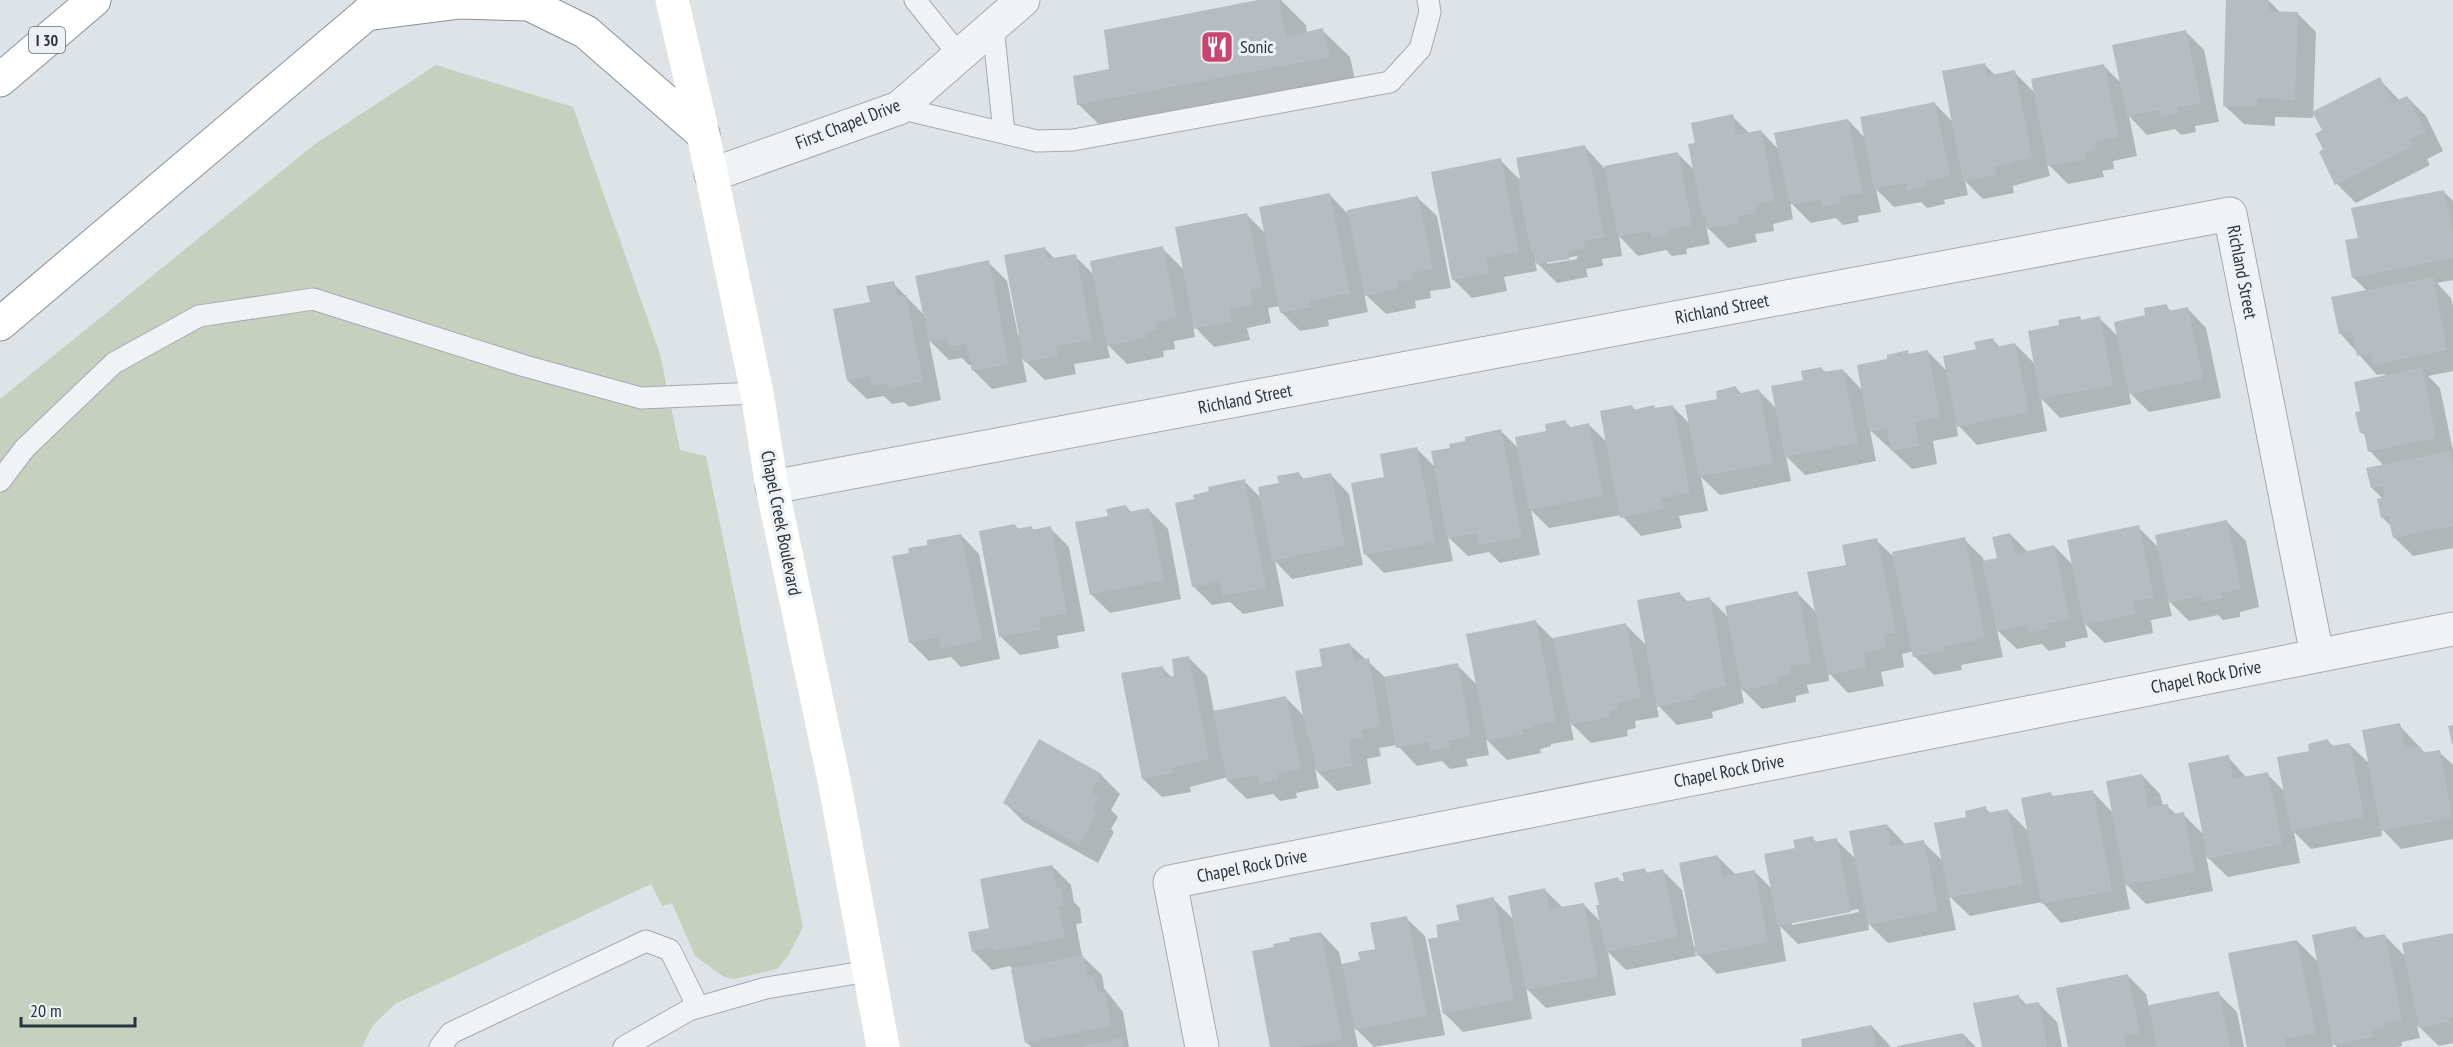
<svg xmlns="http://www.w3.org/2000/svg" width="2453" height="1047" font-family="'PT Sans Narrow',sans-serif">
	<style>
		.green { fill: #c6d0bf }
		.shadow { fill: #0003; fill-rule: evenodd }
		.building { fill: #b5bdc3 }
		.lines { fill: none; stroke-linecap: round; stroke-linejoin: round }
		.lane-casing { stroke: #a3abb1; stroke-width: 23 }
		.street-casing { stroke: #a3abb1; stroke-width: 35 }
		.highway-casing { stroke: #85939d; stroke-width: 35 }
		.lane { stroke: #f0f3f5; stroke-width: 21 }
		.street { stroke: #f0f3f5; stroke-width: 33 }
		.secondary { stroke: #fff; stroke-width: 33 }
		.highway { stroke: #fff; stroke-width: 33 }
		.labels { text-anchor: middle; stroke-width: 6; stroke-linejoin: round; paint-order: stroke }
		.shield { fill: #edf1f4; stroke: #626c74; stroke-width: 1.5 }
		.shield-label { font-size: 16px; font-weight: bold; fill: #27333d }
		.poi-label { font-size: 18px; fill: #27333d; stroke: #edf1f4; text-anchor: start }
		.street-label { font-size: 18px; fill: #27333d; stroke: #edf1f4 }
	</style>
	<rect width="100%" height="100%" fill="#dde3e7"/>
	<path class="green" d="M436,65L573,107L660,354L680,450L706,456L803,927L788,956L777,969L734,979L724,977L695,956L672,903L662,906L651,884L395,1004L373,1025L362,1047H0V399L315,144Z"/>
	<path class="shadow" d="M1266,0H1281L1306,25L1307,33L1322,30L1350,57L1356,84L1106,131L1078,104L1111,71Z
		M2228,0L2269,1L2281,13H2297L2316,32L2313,118L2275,117V126L2244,124L2225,106Z
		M2185,31L2204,50L2219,122L2195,126L2196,132L2181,135L2175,129L2147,135L2129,116L2137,156L2113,161L2114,169L2102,171L2104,177L2068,184L2047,163L2050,176L2013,186L2014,193L1983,199L1965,181L1968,195L1944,200L1945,204L1927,208L1921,202L1894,207L1876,189L1881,212L1858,216L1859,222L1843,225L1836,218L1811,223L1790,202L1793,219L1773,224L1774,231L1755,234L1757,242L1728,248L1706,226L1710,244L1686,249L1687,254L1672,256L1666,250L1638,256L1619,236L1622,256L1602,259L1603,266L1586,269L1588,277L1557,283L1535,261L1537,271L1504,277L1507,291L1472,298L1453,279L1500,160L1519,179L1585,147L1604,168L1677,153L1694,170L1697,144L1732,116L1750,134L1761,131L1779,150L1848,120L1865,138L1935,104L1953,122L1985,65L1996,76L2014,72L2035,93L2104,66L2122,84ZM1577,256V259L1547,264V261Z
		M2379,79L2400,101L2407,97L2426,116L2443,151L2427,159L2430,165L2356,203L2337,184Z
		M2443,191L2453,201V280L2437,283L2451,298L2453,306V371L2428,376L2440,388L2453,451V548L2413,556L2394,537L2392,527L2382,517L2383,499L2372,488L2384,466L2370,451L2367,437L2361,432L2362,412L2387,376L2384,374L2377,375L2340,333L2367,291L2353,277L2359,239Z
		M1330,195L1346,212L1418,198L1437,216L1451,288L1430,291L1431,298L1415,301L1416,308L1386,314L1364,293L1368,312L1328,320L1329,326L1300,331L1281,312L1280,306L1268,308L1271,323L1247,328L1250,340L1214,347L1193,325L1195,337L1174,341L1175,349L1163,351L1164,357L1127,364L1107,344L1110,358L1074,364L1076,374L1045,380L1022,358L1027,382L992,389L973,370L972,365H969L962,358L949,360L929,340L941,400L909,407L904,402L892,404L884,396L867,399L848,381L871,303L893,283L925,316L988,262L1007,281L1018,335L1021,334L1045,249L1055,259L1075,256L1094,275L1162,248L1184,270L1247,215L1266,234Z
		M2166,306L2172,312L2188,309L2206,328L2221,398L2149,412L2129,392L2131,404L2060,418L2041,398L2047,431L1977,445L1956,423L1958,436L1933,441L1937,464L1912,469L1870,430L1876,461L1805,475L1786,456L1791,481L1720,495L1701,477L1708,511L1679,516L1682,528L1641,536L1621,515L1549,528L1531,510L1540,555L1500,563L1489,552L1468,556L1448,537L1453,561L1384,573L1365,554L1386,479L1417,449L1435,467L1452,449L1501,431L1519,449L1565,422L1572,428L1589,425L1608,443L1632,406L1636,411L1673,407L1691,425L1736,388L1742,394L1759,391L1777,409L1804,381L1822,369L1827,373L1843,370L1863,391L1889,360L1907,352L1910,355L1927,351L1947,371L1993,340L2000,347L2015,344L2036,365L2061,326L2079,318L2082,321L2099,318L2119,337L2147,316Z
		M1299,474L1305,480L1331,475L1349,494L1363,565L1292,579L1275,561L1284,606L1243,614L1230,602L1212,605L1194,587L1195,500L1244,481L1261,498Z
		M1126,506L1132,513L1149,510L1168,529L1181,599L1110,613L1091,594L1110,517Z
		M2227,522L2246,541L2259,607L2240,612V617L2223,620L2218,615L2189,621L2168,600L2172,616L2151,620L2153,633L2105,643L2085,624L2088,637L2065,642L2066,647L2049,651L2042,644L2017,649L1997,630L2003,657L1961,665L1962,670L1934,675L1915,657L1914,651L1902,654L1904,667L1881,672L1884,686L1848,693L1828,672L1829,681L1807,685L1809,693L1796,696V702L1762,709L1741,688L1744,703L1712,712L1713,718L1677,725L1656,703L1659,717L1635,721L1636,728L1627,730L1628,736L1591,743L1570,722L1574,740L1551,744V746L1540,749L1541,753L1507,760L1486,739L1489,755L1466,759L1468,766L1450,769L1442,761L1417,766L1397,745L1379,748L1381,756L1367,759L1371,784L1337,791L1315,769L1319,788L1296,793L1297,798L1280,801L1273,794L1247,799L1228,781V777L1190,787L1191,792L1162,797L1143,779L1162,667L1172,678L1176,677L1188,657L1207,676L1214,712L1286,698L1304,716L1324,667L1350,645L1386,678L1457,665L1477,685L1536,622L1553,639L1626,625L1647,646L1680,594L1688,602L1709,598L1729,618L1797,593L1817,613L1847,566L1876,540L1895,558L1964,539L1983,558L1984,562L1998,560L2010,534L2028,552L2054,546L2074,566L2138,527L2159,548Z
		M1015,525L1019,530L1032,528L1035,531L1050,528L1069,547L1085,631L1057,636L1059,648L1020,655L1001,637Z
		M961,535L979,554L1000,659L961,667L951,657L929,661L910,642L911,554Z
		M2399,725L2426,754L2439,752L2453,765V839L2401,849L2381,828L2382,836L2311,849L2294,832L2300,863L2228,877L2206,856L2213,891L2146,904L2125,883L2130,909L2061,923L2042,902L1970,916L1949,896L1956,930L1888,943L1868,923L1869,930L1798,944L1780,926L1786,961L1717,974L1695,951L1696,956L1626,970L1608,952L1616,995L1546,1008L1526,988L1532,1019L1463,1032L1444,1013L1440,938L1493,899L1514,920L1545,890L1563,908L1583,904L1601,922V906L1618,879L1621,882H1626L1645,870L1648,874L1663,871L1682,890L1694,947L1697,946L1718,857L1736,875L1754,871L1773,890L1797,849L1812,838L1818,843L1836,840L1857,860L1887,825L1905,844L1923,842L1944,862L1968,818L1985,808L1991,814L2007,810L2029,832L2051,794L2054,797L2092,791L2113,813L2142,775L2160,794L2163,806H2167L2177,815L2183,814L2204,835L2228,757L2247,778L2267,774L2285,792L2311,752L2328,741L2334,747L2349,744L2371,765ZM1858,909L1859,912L1792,925V922Z
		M1101,775L1120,794L1111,810L1118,817L1111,829L1114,832L1098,863L1024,822L1005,803Z
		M1052,866L1071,885L1074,902L1080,908L1082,923L1076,924L1082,956L1102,975L1104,988L1123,1012L1129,1047H1031L1026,1042L1014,970L1010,966L992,970L973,951L990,929Z
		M1406,918L1425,936L1445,1035L1374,1047L1354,1027L1358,1047H1271L1275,949L1321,933L1339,952L1342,965L1362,961L1377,950Z
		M2355,928L2367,939L2385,936L2407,958L2453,935V1043L2439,1046L2417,1025L2420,1038L2402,1042V1046L2397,1047H2337L2332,1041L2333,1047H2248L2297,941L2319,963Z
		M2127,975L2146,994L2149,1007L2218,993L2237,1012L2244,1047H2070Z
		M2018,996L2028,1006L2038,1003L2057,1022L2062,1047H1983Z
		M1872,1026L1891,1047H1804Z
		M1963,1034L1976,1047H1900Z"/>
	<path class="building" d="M1258,0H1279L1286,37L1323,28L1330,57L1077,105L1073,76L1109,69L1104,30Z
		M2226,0H2269V11L2298,12L2295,100L2257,98V107L2223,106Z
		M2186,30L2201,103L2177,108L2178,113L2161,117L2160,110L2127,116L2112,45Z
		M1985,63L1987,76L2015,70L2032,157L1995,167L1996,175L1963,181L1942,71Z
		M2104,64L2119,137L2095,142L2096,150L2084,153L2086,159L2048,166L2031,79Z
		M2380,77L2393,102L2407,96L2426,132L2409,140L2413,146L2335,185L2319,152L2323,149L2315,134L2322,130L2312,112Z
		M1935,102L1950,176L1926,181L1927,186L1907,190L1906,183L1874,189L1860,117Z
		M1733,114L1736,135L1761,130L1775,201L1755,205L1756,213L1737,216L1739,223L1707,229L1705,216H1702L1688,144L1695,143L1691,123Z
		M1848,119L1863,193L1840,197L1841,203L1823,207L1821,199L1790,205L1774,133Z
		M1585,145L1589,165H1591L1604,237L1584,241L1585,248L1568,251L1570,259L1536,264L1534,251L1531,252L1517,178H1520L1516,158Z
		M1678,152L1692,225L1668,230L1669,235L1652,238L1650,231L1618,237L1604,166Z
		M1501,158L1519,252L1486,258L1489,273L1452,280L1431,172Z
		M2444,190L2453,234V258L2352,278L2345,240L2358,238L2351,208Z
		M1330,193L1350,293L1310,301L1311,307L1280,313L1259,207Z
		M1418,196L1433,269L1412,273L1413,279L1397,282L1398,289L1365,296L1347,210Z
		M1247,213L1262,288L1250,290L1253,305L1229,309L1232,321L1194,329L1175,227Z
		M1163,246L1177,318L1156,323L1157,330L1145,333L1146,338L1107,346L1090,261Z
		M1045,247L1047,259L1076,254L1092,340L1056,346L1058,356L1024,362L1004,255Z
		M989,260L1009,364L972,371L966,344L949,347L947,339L929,342L915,276Z
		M2433,277L2447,350L2373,365L2371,354L2357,356L2352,331L2339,334L2331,297Z
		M894,281L897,296L906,295L923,381L889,389L888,383L872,386L870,376L847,381L833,309L870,302L866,286Z
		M2167,304L2168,311L2188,307L2203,379L2129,394L2114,322L2145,315L2144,308Z
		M2080,316L2081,320L2100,316L2113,385L2040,399L2028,331L2059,325L2058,320Z
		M1993,338L1995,347L2015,343L2029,412L1957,427L1943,356L1976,349L1974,342Z
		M1908,350V354L1928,350L1940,417L1915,422L1919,446L1891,451L1887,428L1869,432L1857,365L1887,359V355Z
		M1822,367L1823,372L1843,369L1858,443L1785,457L1771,386L1803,380L1801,371Z
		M2422,367L2436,438L2368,452L2364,432L2360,433L2355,412L2360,411L2354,382Z
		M1736,386L1738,394L1759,389L1773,463L1699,477L1685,405L1717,399L1716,391Z
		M1632,405L1633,410L1654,405L1655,408L1673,405L1690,493L1661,498L1664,509L1620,518L1600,411Z
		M1566,420L1567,428L1589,423L1603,496L1529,510L1515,437L1546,431L1545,424Z
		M1501,429L1522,537L1479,545L1477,533L1447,538L1431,451L1450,448L1449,444L1465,441V437Z
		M1417,447L1435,542L1364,555L1351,483L1384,477L1380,454Z
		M2450,451L2453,466V526L2393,538L2388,516L2381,518L2377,499L2385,497L2383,486L2371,488L2366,468Z
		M1299,472L1301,479L1331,473L1345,546L1272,561L1258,487L1279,483L1277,476Z
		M1245,479L1266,588L1223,596L1219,582L1192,587L1175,503L1194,499L1193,495L1209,491L1208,487Z
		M1126,505L1128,512L1149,508L1164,580L1090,595L1075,522L1108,516L1106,509Z
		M2227,520L2241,589L2222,593V598L2203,602L2201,596L2169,603L2155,535Z
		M1015,524L1016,529L1032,526V530L1051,526L1067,613L1039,618L1041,630L999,637L979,531Z
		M2139,525L2154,597L2133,602L2135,614L2084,625L2067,540Z
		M2010,533L2015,554L2054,545L2070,619L2047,624L2048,629L2029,633L2027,625L1997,631L1982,561L1997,558L1992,537Z
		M961,534L982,640L941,649L938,637L909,643L892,556L909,553L908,548L927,545V540Z
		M1965,537L1985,638L1943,647L1944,651L1913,657L1892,552Z
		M1877,538L1896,633L1884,635L1886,648L1863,653L1866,667L1828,675L1807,572L1846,565L1842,545Z
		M1798,591L1811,662L1789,667L1791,674L1777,677L1778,683L1742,691L1725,606Z
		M1680,592L1682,602L1710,597L1726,685L1694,694L1695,699L1657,707L1637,600Z
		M1536,620L1556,721L1533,725V728L1522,730L1523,734L1487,741L1466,634Z
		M1626,623L1641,698L1617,703L1618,709L1609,711L1610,717L1571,725L1553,638Z
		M1350,643L1354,661L1369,658L1380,726L1361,730L1363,738L1349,740L1353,766L1317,772L1310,738H1307L1295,671L1322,666L1319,649Z
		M1189,656L1209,759L1172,768L1173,773L1142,779L1121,673L1163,666L1165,678L1174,676L1172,659Z
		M1458,663L1471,736L1448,741L1450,747L1430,751L1428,742L1396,748L1384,677Z
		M1286,696L1301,769L1278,774V780L1260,783L1258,775L1227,781L1213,711Z
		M2400,723L2405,748L2420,746L2421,753L2440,750L2452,818L2381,831L2362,730Z
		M2453,725V744H2452L2448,726Z
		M1039,739L1102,774L1091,792L1100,797L1092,810L1097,812L1079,845L1003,803Z
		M2328,739L2330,746L2350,743L2364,817L2291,831L2277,757L2309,751L2308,744Z
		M2229,755L2233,779L2268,772L2282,844L2208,859L2188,763Z
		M2142,774L2148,807L2168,804L2169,815L2184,812L2195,872L2126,886L2106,781Z
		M2093,790L2112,891L2041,904L2021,798L2051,792L2052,796Z
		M1986,806L1987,813L2008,809L2023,884L1949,898L1934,823L1966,817L1965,811Z
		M1887,824L1891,846L1924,840L1938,911L1868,925L1849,831Z
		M1813,836L1814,842L1837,838L1851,912L1778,926L1764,854L1795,848L1793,840Z
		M1718,855L1722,876L1755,870L1768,942L1697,956L1679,863Z
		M1052,865L1057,888L1061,887L1064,905L1058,906L1065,938L994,951L993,947L972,952L968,932L989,928L980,879Z
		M1645,868L1646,873L1663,869L1678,937L1606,952L1596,905H1599L1594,883L1618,877L1619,881H1624L1622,873Z
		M1545,888L1549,909L1584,903L1598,977L1526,990L1508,896Z
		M1494,897L1514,1000L1443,1014L1428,939L1438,937L1436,925L1459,920L1456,905Z
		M1407,916L1427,1016L1355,1030L1342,964L1360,960L1358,952L1375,949L1370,923Z
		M2356,926L2358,939L2385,934L2402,1020L2384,1024V1028L2372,1030L2373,1037L2333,1045L2312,935Z
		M1321,932L1342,1039L1297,1047H1270L1252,951L1274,947L1273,944L1290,941L1289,938Z
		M2453,933V1017L2449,1018V1022L2419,1028L2402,943Z
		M2297,940L2316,1033L2284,1039L2286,1047H2247L2228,953Z
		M1083,955L1088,977L1094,976L1098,993L1105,992L1111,1026L1025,1043L1011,969Z
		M2128,974L2140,1033L2124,1036L2126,1047H2068L2056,988Z
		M2219,991L2230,1047H2157L2149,1005Z
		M2019,995L2021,1005L2039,1002L2047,1047H1982L1973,1003Z
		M1872,1025L1876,1047H1802L1801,1039Z
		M1963,1033L1966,1047H1897V1046Z
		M1122,1038L1124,1047H1083V1046Z"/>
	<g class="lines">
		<g class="lane-casing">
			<path id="lane" d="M915,0L959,55
				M993,26L1004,133
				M899,108L1037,141L1073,140L1390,82L1420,49L1430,12L1428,0
				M0,481L25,448L114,363L199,316L313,299L525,366L641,398L757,393
				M440,1047L451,1033L646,941L670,950L698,1007
				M624,1047L689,1010L766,988L869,971"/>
		</g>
		<g class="street-casing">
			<path id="street" d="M711,175L899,108L1023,0
				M772,487L2230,214L2317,655
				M1202,1047L1170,882L2453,629"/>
		</g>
		<g class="highway-casing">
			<path id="highway" d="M366,14L460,2L529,4L586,32L703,134
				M0,80L94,0
				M0,324C128,217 255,108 383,0"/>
		</g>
		<use href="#lane" class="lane"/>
		<use href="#street" class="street"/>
		<path class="secondary" d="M672,0L703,134L757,393L772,487L835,785L883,1047"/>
		<use href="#highway" class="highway"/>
	</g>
	<defs>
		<g id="restaurant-square" transform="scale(1.725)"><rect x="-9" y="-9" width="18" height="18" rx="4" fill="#ca4471" stroke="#edf1f4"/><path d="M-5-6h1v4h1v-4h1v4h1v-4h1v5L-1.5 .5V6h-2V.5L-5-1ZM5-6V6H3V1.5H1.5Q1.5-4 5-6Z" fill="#fff"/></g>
	</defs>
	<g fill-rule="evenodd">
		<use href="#restaurant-square" x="1217" y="47"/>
	</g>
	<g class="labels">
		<rect class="shield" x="29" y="27" width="36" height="26" rx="4.5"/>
		<g class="shield-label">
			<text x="47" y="46">I 30</text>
		</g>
		<g class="poi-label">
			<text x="1240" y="53">Sonic</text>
		</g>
		<g class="street-label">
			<text transform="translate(848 124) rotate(-21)" y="6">First Chapel Drive</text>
			<text transform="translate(2242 272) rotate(79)" y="6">Richland Street</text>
			<text transform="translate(1722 309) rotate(-11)" y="6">Richland Street</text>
			<text transform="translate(1245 399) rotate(-11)" y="6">Richland Street</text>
			<text transform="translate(781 523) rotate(79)" y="6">Chapel Creek Boulevard</text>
			<text transform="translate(2206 677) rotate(-11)" y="6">Chapel Rock Drive</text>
			<text transform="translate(1729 771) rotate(-11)" y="6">Chapel Rock Drive</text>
			<text transform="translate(1252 866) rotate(-11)" y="6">Chapel Rock Drive</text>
		</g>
	</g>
	<path d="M21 1017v9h114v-9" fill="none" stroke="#27333d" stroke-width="3"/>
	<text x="30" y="1017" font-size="18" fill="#27333d" stroke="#edf1f4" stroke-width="4.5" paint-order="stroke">20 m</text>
</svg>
